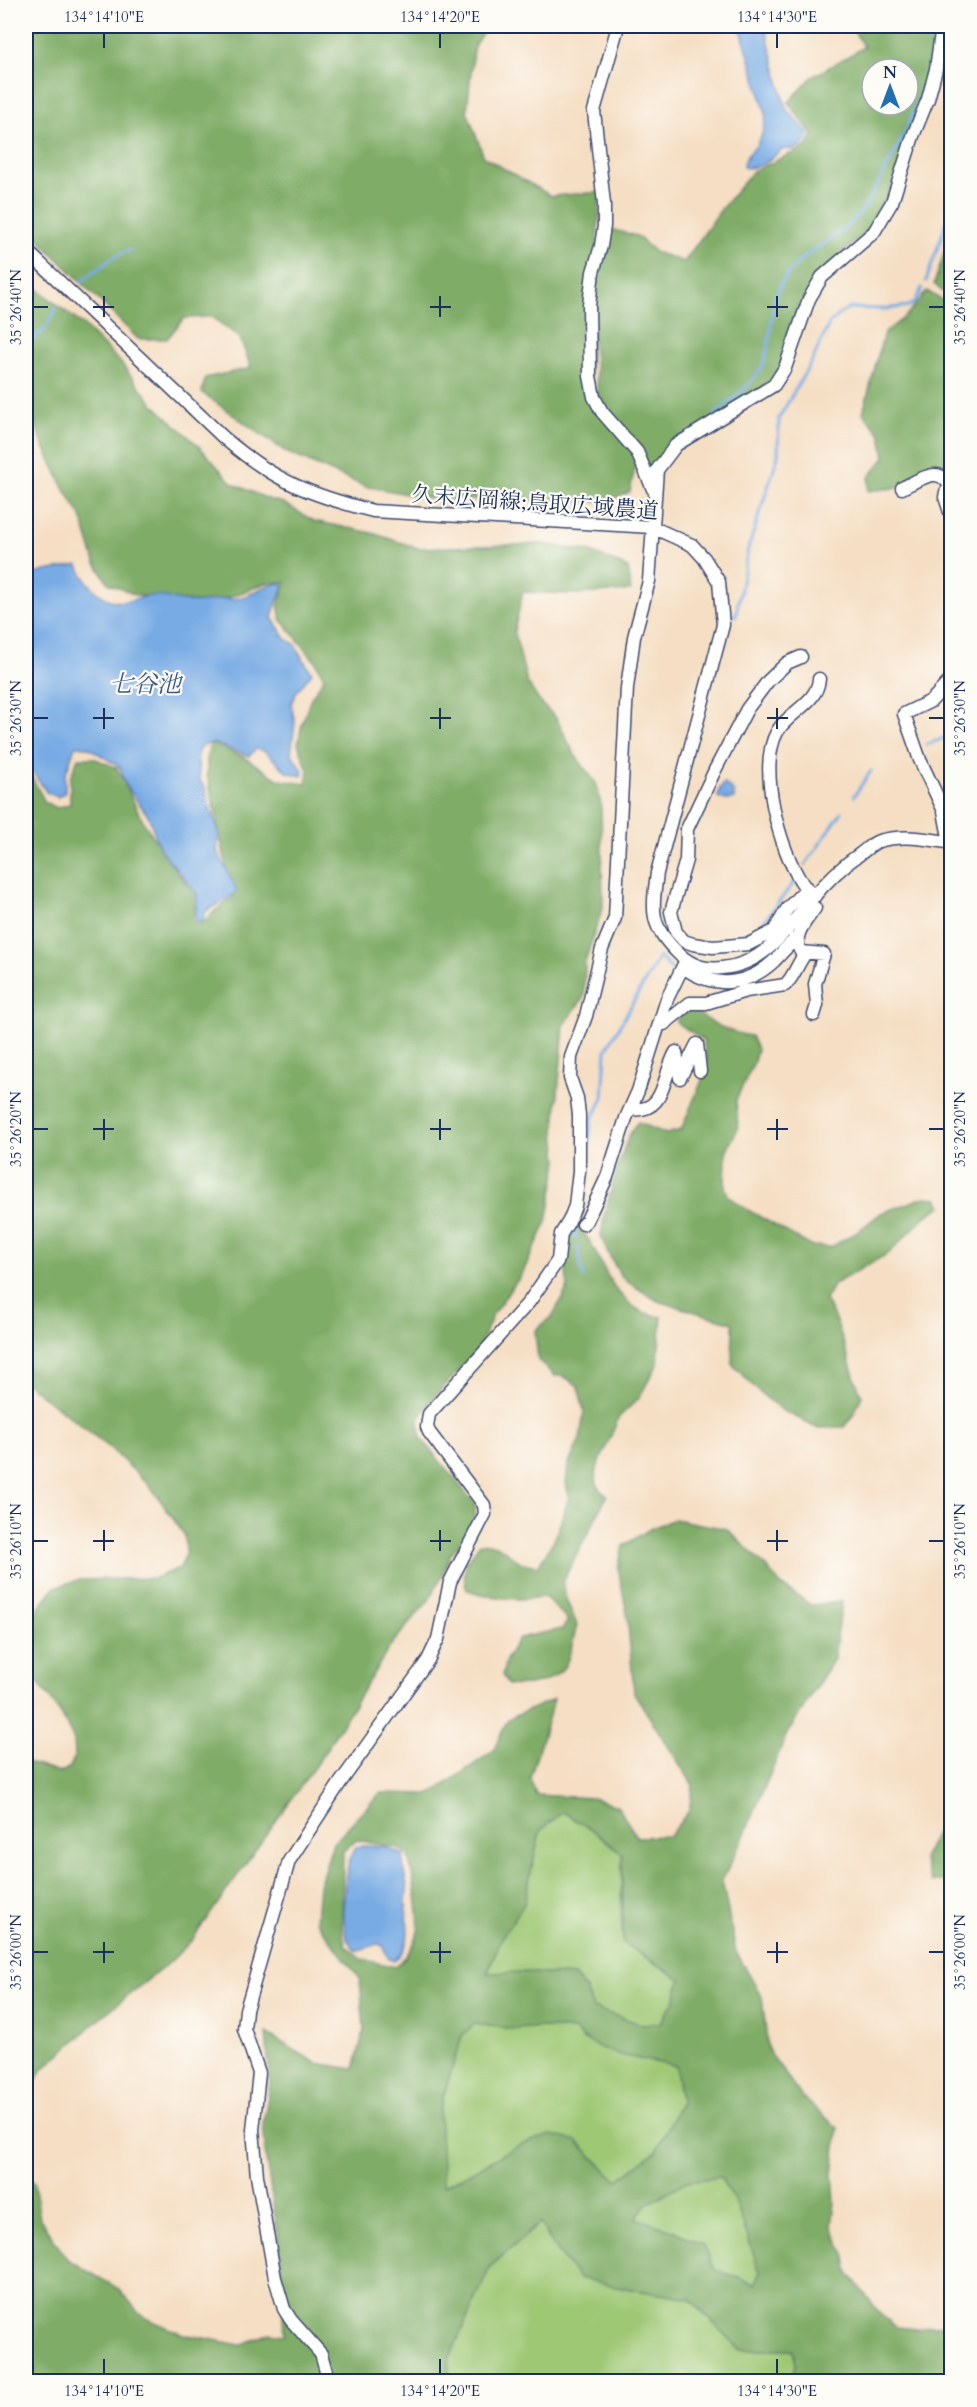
<svg xmlns="http://www.w3.org/2000/svg" width="977" height="2407" font-family="Cardo,'Noto Serif JP',serif">
	<style>
		.green { fill: #9fc874; stroke: #5d7c69; stroke-width: 1.5 }
		.forest { fill: #7fac66; stroke: #4d6e62; stroke-width: 1.5; fill-rule: evenodd }
		.water { fill: #78abe4; stroke: #4a6da1; stroke-width: 1.5 }
		.lines { fill: none; stroke-linecap: round; stroke-linejoin: round }
		.stream { stroke: #78abe4; stroke-width: 3 }
		.minor-casing { stroke: #3c496d; stroke-width: 15 }
		.minor { stroke: #fff; stroke-width: 12 }
		.ticks { fill: none; stroke: #1b2f5e; stroke-width: 2 }
		.labels { text-anchor: middle; stroke-width: 4.5; stroke-linejoin: round; paint-order: stroke }
		.street-label { font-size: 22px; fill: #1b2f5e; stroke: #fdfcf7 }
		.water-label { font-size: 24px; font-style: italic; fill: #3c5a8d; stroke: #fdfcf7 }
		.neatline { fill: none; stroke: #1b2f5e; stroke-width: 2 }
		.ticks-label { font-size: 15px; text-anchor: middle; fill: #1b2f5e }
	</style>
	<rect width="100%" height="100%" fill="#fdfcf7"/>
	<filter id="ink" filterUnits="userSpaceOnUse"><feTurbulence type="fractalNoise" baseFrequency=".0167" numOctaves="2"/><feDisplacementMap in="SourceGraphic" scale="12" xChannelSelector="R" yChannelSelector="G"/><feConvolveMatrix kernelMatrix="1 2 1 2 8 2 1 2 1" color-interpolation-filters="sRGB"/></filter>
	<filter id="wash" filterUnits="userSpaceOnUse"><feTurbulence type="fractalNoise" baseFrequency=".008" numOctaves="4" result="noise"/><feDisplacementMap in="SourceGraphic" scale="24" xChannelSelector="R" yChannelSelector="G"/><feGaussianBlur stdDeviation="1.35" result="paint"/><feColorMatrix in="noise" values="0 0 0 0 0 0 0 0 0 0 0 0 0 0 0 0 0 1.4 0 .05"/><feComposite in="paint" operator="in"/></filter>
	<g filter="url(#wash)">
		<rect width="100%" height="100%" fill="#f5dec3"/>
		<path class="green" d="M563,1812L593,1830L622,1854L621,1912L623,1943L681,1979L675,2000L660,2023L640,2024L593,2008L586,1990L574,1976L523,1972L487,1974L503,1935L524,1904L540,1831Z
			M474,2024L515,2029L539,2027L574,2030L584,2040L645,2060L676,2066L681,2102L656,2151L617,2181L577,2141L465,2176L442,2186L439,2110L462,2036Z
			M720,2177L736,2203L760,2272L755,2284L715,2270L702,2244L672,2230L634,2219L647,2204L687,2180Z
			M540,2223L557,2252L630,2289L690,2299L740,2350H793L796,2364L790,2381L448,2382L449,2359L490,2267Z"/>
		<path class="forest" d="M26,26H487L474,46L467,111L484,157L551,196L600,192L589,385L637,457L630,492L605,502L434,499L364,486L286,452L202,393L205,378L251,368L240,338L212,317L184,318L167,339H138L26,227V110L30,97L29,41Z
			M851,26H936L931,73L894,180L878,217L872,226L822,272L782,365L768,385L649,468L598,398L591,310L606,228L637,236L655,252L684,262L722,208L753,171L797,151L807,146L813,135L788,103L812,77L864,47ZM872,69H908V105H872Z
			M949,238L952,239L951,299L934,284Z
			M26,280L83,325L120,362L154,405L199,446L232,483L268,499L283,503L314,521L372,533L418,548L541,544L589,551L628,568L631,591L575,594L523,592L514,631L527,682L539,701L556,718L575,755L596,783L601,805L603,907L585,962L584,997L564,1025L555,1129L558,1161L547,1222L522,1274L494,1312L478,1350L429,1403L419,1419L421,1438L475,1504V1515L469,1530L449,1557L443,1574L429,1600L391,1645L324,1753L192,1940L169,1963L105,2014L41,2071L26,2099V1762L60,1773L70,1767L75,1756L74,1740L61,1714L26,1666V1630L38,1608L55,1587L78,1580L154,1578L180,1568L186,1553L185,1536L151,1487L110,1448L26,1383V766L45,802L57,808L70,804V778L78,758H94L117,768L144,823L176,871L197,896L193,921L202,923C214,913 218,906 233,898L207,774V756L211,743L244,757L279,780L306,784L308,770L298,744L302,724L311,698L324,678L315,661L281,619L278,605L286,582L267,583L230,597L201,603L135,595L108,583L95,562L81,516L65,490L43,445L26,399Z
			M927,291L951,306V466L919,476L894,488L868,491L869,477L885,458L881,435L863,413L884,333L906,316Z
			M691,1008C709,1022 729,1033 751,1036L757,1049L754,1062L736,1100L738,1128L726,1152L725,1187L729,1197L748,1210L811,1246L831,1247L857,1232L881,1213L925,1197L937,1198L942,1206L926,1216L889,1253L834,1284L825,1300C845,1333 846,1362 862,1396L853,1415L844,1427L819,1428L783,1411L760,1393L732,1364L733,1323L658,1301L626,1281L619,1273L606,1249L601,1236L605,1212L620,1160L628,1137L638,1122L666,1134L681,1130L702,1080L707,1060L703,1040L676,1022L679,1016Z
			M576,1223C601,1249 605,1291 639,1310C645,1314 655,1315 662,1317L657,1365L639,1398L619,1417L595,1473L598,1488L607,1496L563,1581L566,1599L577,1625C574,1635 570,1658 565,1666C552,1684 527,1687 508,1685L502,1675L507,1657L519,1638L562,1629L568,1621L545,1597C514,1601 498,1599 467,1590C460,1570 468,1559 480,1543L497,1545L522,1563L538,1566L555,1538L569,1497L566,1483L568,1465L580,1439L584,1411L578,1386L563,1376H555L538,1360L535,1331L553,1315L568,1287L565,1265L566,1246L571,1226Z
			M674,1519L727,1529L766,1567L782,1586L811,1605L842,1601L834,1659L787,1734L744,1836L722,1881L736,1952L762,1997L768,2050L801,2096L838,2128L833,2174L835,2202L832,2226L846,2257L848,2271L881,2315L897,2327L918,2329L943,2324L951,2317V2381H790L796,2364L793,2350H740L690,2299L630,2289L579,2278L557,2252L540,2223L490,2267L449,2359L448,2381H26V2174L34,2182L40,2219L67,2259L119,2289L143,2317L183,2334L240,2345L270,2333L284,2335L279,2242L266,2160L263,2123L270,2085L266,2033L316,2063L354,2069L364,2030L360,1979L316,1921L319,1886L333,1843L380,1793L431,1794L493,1751L508,1719L554,1699L530,1778L536,1795L593,1798L617,1806L637,1837L669,1836L689,1811L693,1785L634,1693L627,1613L618,1568L623,1546L650,1529ZM563,1812L593,1830L622,1854L623,1943L681,1979L675,2000L661,2023L640,2024L593,2008L586,1990L574,1976L523,1972L487,1973L503,1935L524,1904L540,1831ZM357,1840L398,1848L408,1855C412,1873 421,1914 418,1931C415,1946 407,1957 395,1967L361,1959L345,1945L342,1929L343,1851ZM474,2024L515,2029L539,2027L574,2030C599,2056 642,2059 676,2066L681,2102L656,2151L617,2181L577,2141L551,2135L521,2144L465,2176L443,2186L439,2110L462,2036ZM720,2177L736,2203L760,2272L755,2284L715,2270L702,2244L672,2230L635,2218L647,2204L687,2181Z
			M951,1796V1879L932,1883L923,1859L948,1809Z"/>
		<path class="water" d="M740,26H765L786,109L809,134C806,146 795,151 783,149C771,158 759,171 743,167C743,156 753,152 758,143C764,134 765,123 766,114Z
			M78,565C84,579 94,592 108,599C122,606 135,598 148,596C163,594 175,601 189,602C201,604 210,600 221,599C225,598 230,599 235,599C252,596 265,583 283,583V589L276,603L272,618L286,639L295,644L302,658L312,673L297,691L291,704L295,723L291,753L303,771L302,776L287,772L265,751L256,749L249,756L214,743L201,746L197,757L200,781L206,790L207,799L219,833L217,851L236,888L235,894L206,911L201,923L196,921L197,893L160,849L149,817L125,784L120,767L88,747L75,746L65,776V792L58,797L47,793L26,762V577L46,571Z
			M724,783L734,792V799L726,800L718,797L719,790Z
			M363,1846L385,1847L404,1855C401,1867 406,1876 407,1888C407,1893 406,1898 406,1903C406,1925 415,1943 394,1961L389,1959L382,1945L378,1944L356,1951C353,1948 350,1944 348,1940C340,1923 344,1860 356,1847Z"/>
		<g class="lines">
			<path class="stream" d="M82,281L112,258L130,250
				M926,281L947,221L952,215
				M26,344L44,330L57,308
				M713,416C731,400 757,382 765,359C774,331 768,301 786,276C803,252 833,241 853,221C865,210 870,197 878,183C904,139 933,77 935,26
				M733,616L736,615L737,610L748,549L778,456L779,418L813,359L829,324L841,313L850,308L884,309L909,306L915,302L922,288
				M926,745L952,735
				M854,796L871,771
				M805,865L842,812
				M732,938L758,929L795,881
				M581,1209L592,1120L603,1098L606,1050L659,957L672,970H677
				M575,1228L576,1239
				M577,1246L583,1277"/>
		</g>
	</g>
	<g filter="url(#ink)">
		<g class="lines">
			<g class="minor-casing">
				<path id="minor" d="M618,26L594,111L604,204V226L601,246L593,272L589,305L590,376L594,397L602,412L637,452L653,489
					M26,250L224,438C274,481 310,495 373,511L652,527L692,545L704,558L719,582L723,625L657,873C652,912 649,926 680,955C693,966 705,970 722,968C765,964 785,931 810,901C824,884 842,866 860,854C866,850 872,843 879,841C903,834 928,839 952,843
					M902,488C921,479 942,463 951,490
					M952,490L946,492L945,497L952,518
					M950,843L944,811L920,760L904,714L931,701L952,679
					M815,896C810,892 805,888 802,883C780,851 757,768 777,732C788,712 817,704 819,679
					M774,931L787,909L807,888
					M787,931H774L749,944L713,947L693,944L684,941L676,932L671,912L686,860L687,829L715,770L747,709L768,681L787,663L801,657
					M683,967C713,989 746,987 774,961C782,953 789,944 798,937
					M814,1015L817,1005L815,984L824,954L801,952C791,936 806,921 815,908
					M659,1024H664L690,1003H706L746,991L785,985C795,976 797,963 806,953
					M630,1109C667,1114 662,1075 676,1052L680,1078L697,1044L700,1071
					M583,1224L587,1220L607,1177L626,1118L638,1091L667,999L686,960
					M329,2382L321,2354L291,2320L284,2309L275,2278L257,2176L253,2130L259,2073L244,2029L246,2010L289,1861L340,1783L428,1660L438,1639L450,1582L485,1514L484,1505L429,1432L427,1427L429,1414L529,1302L558,1260L561,1234L569,1221L575,1206L579,1171V1115L577,1098L570,1078L571,1057L586,1016L602,949L615,918L627,688L634,637L649,581L657,470L676,445L774,385L785,368L809,299L822,277L874,232L892,202L913,136L928,99L936,69L942,26"/>
			</g>
			<use href="#minor" class="minor"/>
		</g>
	</g>
	<path class="ticks" d="M104,33V48M440,33V48M777,33V48M104,296V317M440,296V317M777,296V317M33,307H48M93,307H114M430,307H451M767,307H788M929,307H944M104,708V729M440,708V729M777,708V729M33,718H48M93,718H114M430,718H451M767,718H788M929,718H944M104,1119V1140M440,1119V1140M777,1119V1140M33,1129H48M93,1129H114M430,1129H451M767,1129H788M929,1129H944M104,1530V1551M440,1530V1551M777,1530V1551M33,1541H48M93,1541H114M430,1541H451M767,1541H788M929,1541H944M104,1942V1963M440,1942V1963M777,1942V1963M33,1952H48M93,1952H114M430,1952H451M767,1952H788M929,1952H944M104,2359V2374M440,2359V2374M777,2359V2374"/>
	<g class="labels">
		<g class="street-label">
			<text transform="translate(535 502) rotate(4)" y="8">久末広岡線;鳥取広域農道</text>
		</g>
		<g class="water-label">
			<text x="145" y="692">七谷池</text>
		</g>
	</g>
	<rect width="977" height="2407" fill="none" stroke="#fdfcf7" stroke-width="66"/>
	<g transform="translate(890 87)"><circle r="28" fill="#fdfcf7" stroke="#a3aaba" stroke-width="1.5"/>
	<path d="M0-4.5L10 22L0 15L-10 22Z" fill="#1f6fb2"/>
	<text y="-9" font-size="16" font-weight="bold" text-anchor="middle" fill="#1b2f5e">N</text>
	</g>
	<rect x="33" y="33" width="911" height="2341" class="neatline"/>
	<g class="ticks-label">
		<text x="104" y="22">134°14'10"E</text>
		<text x="440" y="22">134°14'20"E</text>
		<text x="777" y="22">134°14'30"E</text>
		<text transform="translate(16 307) rotate(-90)" y="5">35°26'40"N</text>
		<text transform="translate(960 307) rotate(-90)" y="5">35°26'40"N</text>
		<text transform="translate(16 718) rotate(-90)" y="5">35°26'30"N</text>
		<text transform="translate(960 718) rotate(-90)" y="5">35°26'30"N</text>
		<text transform="translate(16 1129) rotate(-90)" y="5">35°26'20"N</text>
		<text transform="translate(960 1129) rotate(-90)" y="5">35°26'20"N</text>
		<text transform="translate(16 1541) rotate(-90)" y="5">35°26'10"N</text>
		<text transform="translate(960 1541) rotate(-90)" y="5">35°26'10"N</text>
		<text transform="translate(16 1952) rotate(-90)" y="5">35°26'00"N</text>
		<text transform="translate(960 1952) rotate(-90)" y="5">35°26'00"N</text>
		<text x="104" y="2396">134°14'10"E</text>
		<text x="440" y="2396">134°14'20"E</text>
		<text x="777" y="2396">134°14'30"E</text>
	</g>
</svg>
